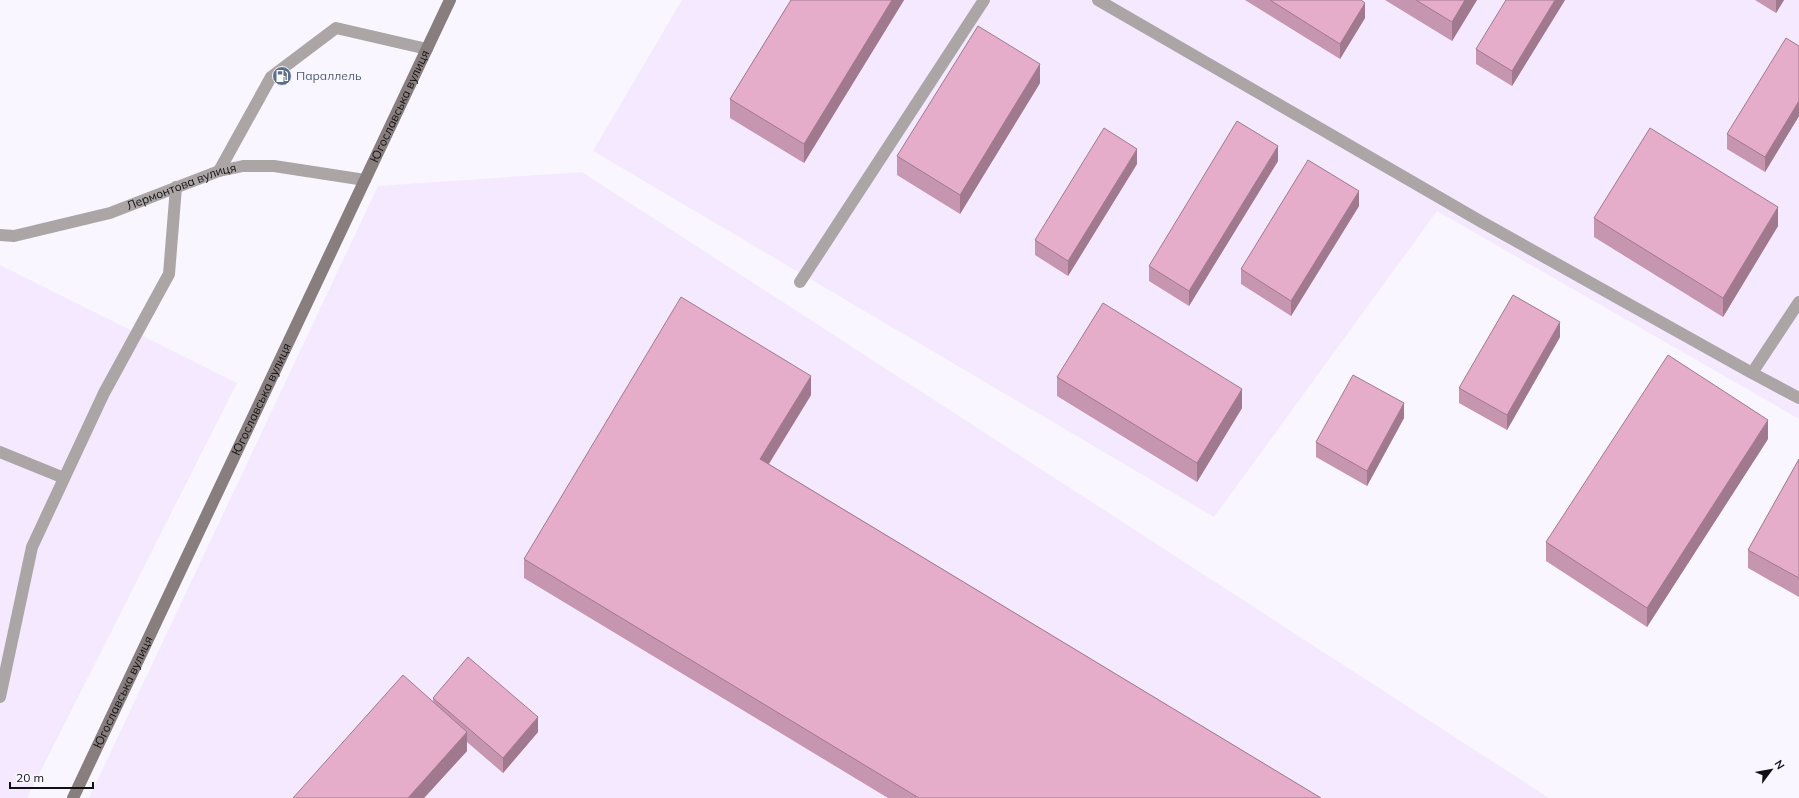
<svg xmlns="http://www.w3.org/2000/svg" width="1799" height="798" font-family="Mulish,sans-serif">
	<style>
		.industrial { fill: #f4e9fe }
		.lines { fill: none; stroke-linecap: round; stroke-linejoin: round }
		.service { stroke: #aca5a5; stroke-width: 12 }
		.minor { stroke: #aca5a5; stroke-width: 12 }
		.secondary { stroke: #877e7d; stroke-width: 12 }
		.wall { fill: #c695af }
		.shaded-wall { fill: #a1798e }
		.building { fill: #e6adcb; stroke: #a1798e }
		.labels { text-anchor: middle; stroke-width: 3; stroke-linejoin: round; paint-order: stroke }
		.service-label { font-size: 12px; fill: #4e5e75; stroke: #faf6ff; text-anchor: start }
		.street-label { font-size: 12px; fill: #111013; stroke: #faf6ff }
	</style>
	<rect width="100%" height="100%" fill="#faf6ff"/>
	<path class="industrial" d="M682,0H1799V419L1437,211L1214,517L593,151Z
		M582,172L1549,798H89L378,186Z
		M0,265L237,383L27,798H0Z"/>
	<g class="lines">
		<path class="service" d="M1098,0L1480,221L1752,373L1799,302
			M219,171L271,77L336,28L427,49
			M800,282L984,0
			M1752,373L1799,398
			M0,452L64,478
			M0,697L32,547L104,393L169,274L176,187"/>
		<path class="minor" id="s1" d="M0,235L14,236L110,213L219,171L243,166H274L365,180"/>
		<path class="secondary" id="s2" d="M73,798L450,0"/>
	</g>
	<path class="wall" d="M791,0H904L804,163L730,118V99Z
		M1245,0H1361L1365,18L1340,59Z
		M1385,0H1477L1452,41Z
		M1565,0L1512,86L1476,64V49Z
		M1755,0H1784L1776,13Z
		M1799,46V116L1765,172L1727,149V134Z
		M1040,83L960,214L897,175V156Z
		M1278,161L1189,306L1149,281V266Z
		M1137,164L1068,276L1035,255V240Z
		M1359,206L1291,316L1241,284V269Z
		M1594,218L1778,226L1723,317L1594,237Z
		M1560,337L1507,430L1459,403V388Z
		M1057,377L1242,408L1197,482L1057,396Z
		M811,395L769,464L1321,798H888L524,578V559Z
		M1404,418L1367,486L1316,457V442Z
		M1768,439L1647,627L1546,561V542Z
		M1799,459V597L1748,568V550Z
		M433,698L538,732L503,773L467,742V751L424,798H293L433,702Z"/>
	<path class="shaded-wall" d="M892,0H904L804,163V144Z
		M1465,0H1477L1452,41V22Z
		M1555,0H1565L1512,86V71Z
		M1776,0H1784L1776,13Z
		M1365,3V18L1340,59V44Z
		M1040,64V83L960,214V195Z
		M1799,101V116L1765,172V157Z
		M1278,146V161L1189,306V291Z
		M1137,149V164L1068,276V261Z
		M1359,191V206L1291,316V301Z
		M1778,207V226L1723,317V298Z
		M1560,322V337L1507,430V415Z
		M811,376V395L760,478V459Z
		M1242,389V408L1197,482V463Z
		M1404,403V418L1367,486V471Z
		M1768,420V439L1647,627V608Z
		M538,717V732L503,773V758Z
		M467,732V751L424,798H408Z"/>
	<path class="building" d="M791,0H892L804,144L730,99Z
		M1270,0H1361L1365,3L1340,44Z
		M1416,0H1465L1452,22Z
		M1506,0H1555L1512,71L1476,49Z
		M978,26L1040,64L960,195L897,156Z
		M1786,38L1799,46V101L1765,157L1727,134Z
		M1237,121L1278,146L1189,291L1149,266Z
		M1104,128L1137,149L1068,261L1035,240Z
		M1650,128L1778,207L1723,298L1594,218Z
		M1308,160L1359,191L1291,301L1241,269Z
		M1513,295L1560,322L1507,415L1459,388Z
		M681,297L811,376L760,459L1321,798H919L524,559Z
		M1103,303L1242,389L1197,463L1057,377Z
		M1668,355L1768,420L1647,608L1546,542Z
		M1353,375L1404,403L1367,471L1316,442Z
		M1799,459V578L1748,550Z
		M468,657L538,717L503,758L433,698Z
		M403,675L467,732L408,798H293Z"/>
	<defs>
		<g id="fuel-disc" transform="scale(1)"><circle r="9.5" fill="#5c6f8a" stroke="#faf6ff"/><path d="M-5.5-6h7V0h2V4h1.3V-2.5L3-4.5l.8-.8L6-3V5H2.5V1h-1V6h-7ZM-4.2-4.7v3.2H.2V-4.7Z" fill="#fff"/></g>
	</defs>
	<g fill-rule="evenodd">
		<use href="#fuel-disc" x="282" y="76"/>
	</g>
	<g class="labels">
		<g class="service-label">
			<text x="296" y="80">Параллель</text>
		</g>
		<g class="street-label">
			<text dy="4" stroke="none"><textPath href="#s2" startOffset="765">Югославська вулиця</textPath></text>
			<text dy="4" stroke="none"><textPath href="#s1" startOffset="189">Лермонтова вулиця</textPath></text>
			<text dy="4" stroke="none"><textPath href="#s2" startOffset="441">Югославська вулиця</textPath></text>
			<text dy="4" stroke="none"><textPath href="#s2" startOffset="117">Югославська вулиця</textPath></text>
		</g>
	</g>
	<g transform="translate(1771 770) rotate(58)" stroke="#faf6ff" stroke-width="3" paint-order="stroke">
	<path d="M0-3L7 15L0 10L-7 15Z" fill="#111013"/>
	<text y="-6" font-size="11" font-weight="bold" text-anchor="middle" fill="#111013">N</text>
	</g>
	<path d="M10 782v6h83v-6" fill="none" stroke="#111013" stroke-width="2"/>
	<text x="16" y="782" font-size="12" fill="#111013" stroke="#faf6ff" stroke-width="3" paint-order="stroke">20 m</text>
</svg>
